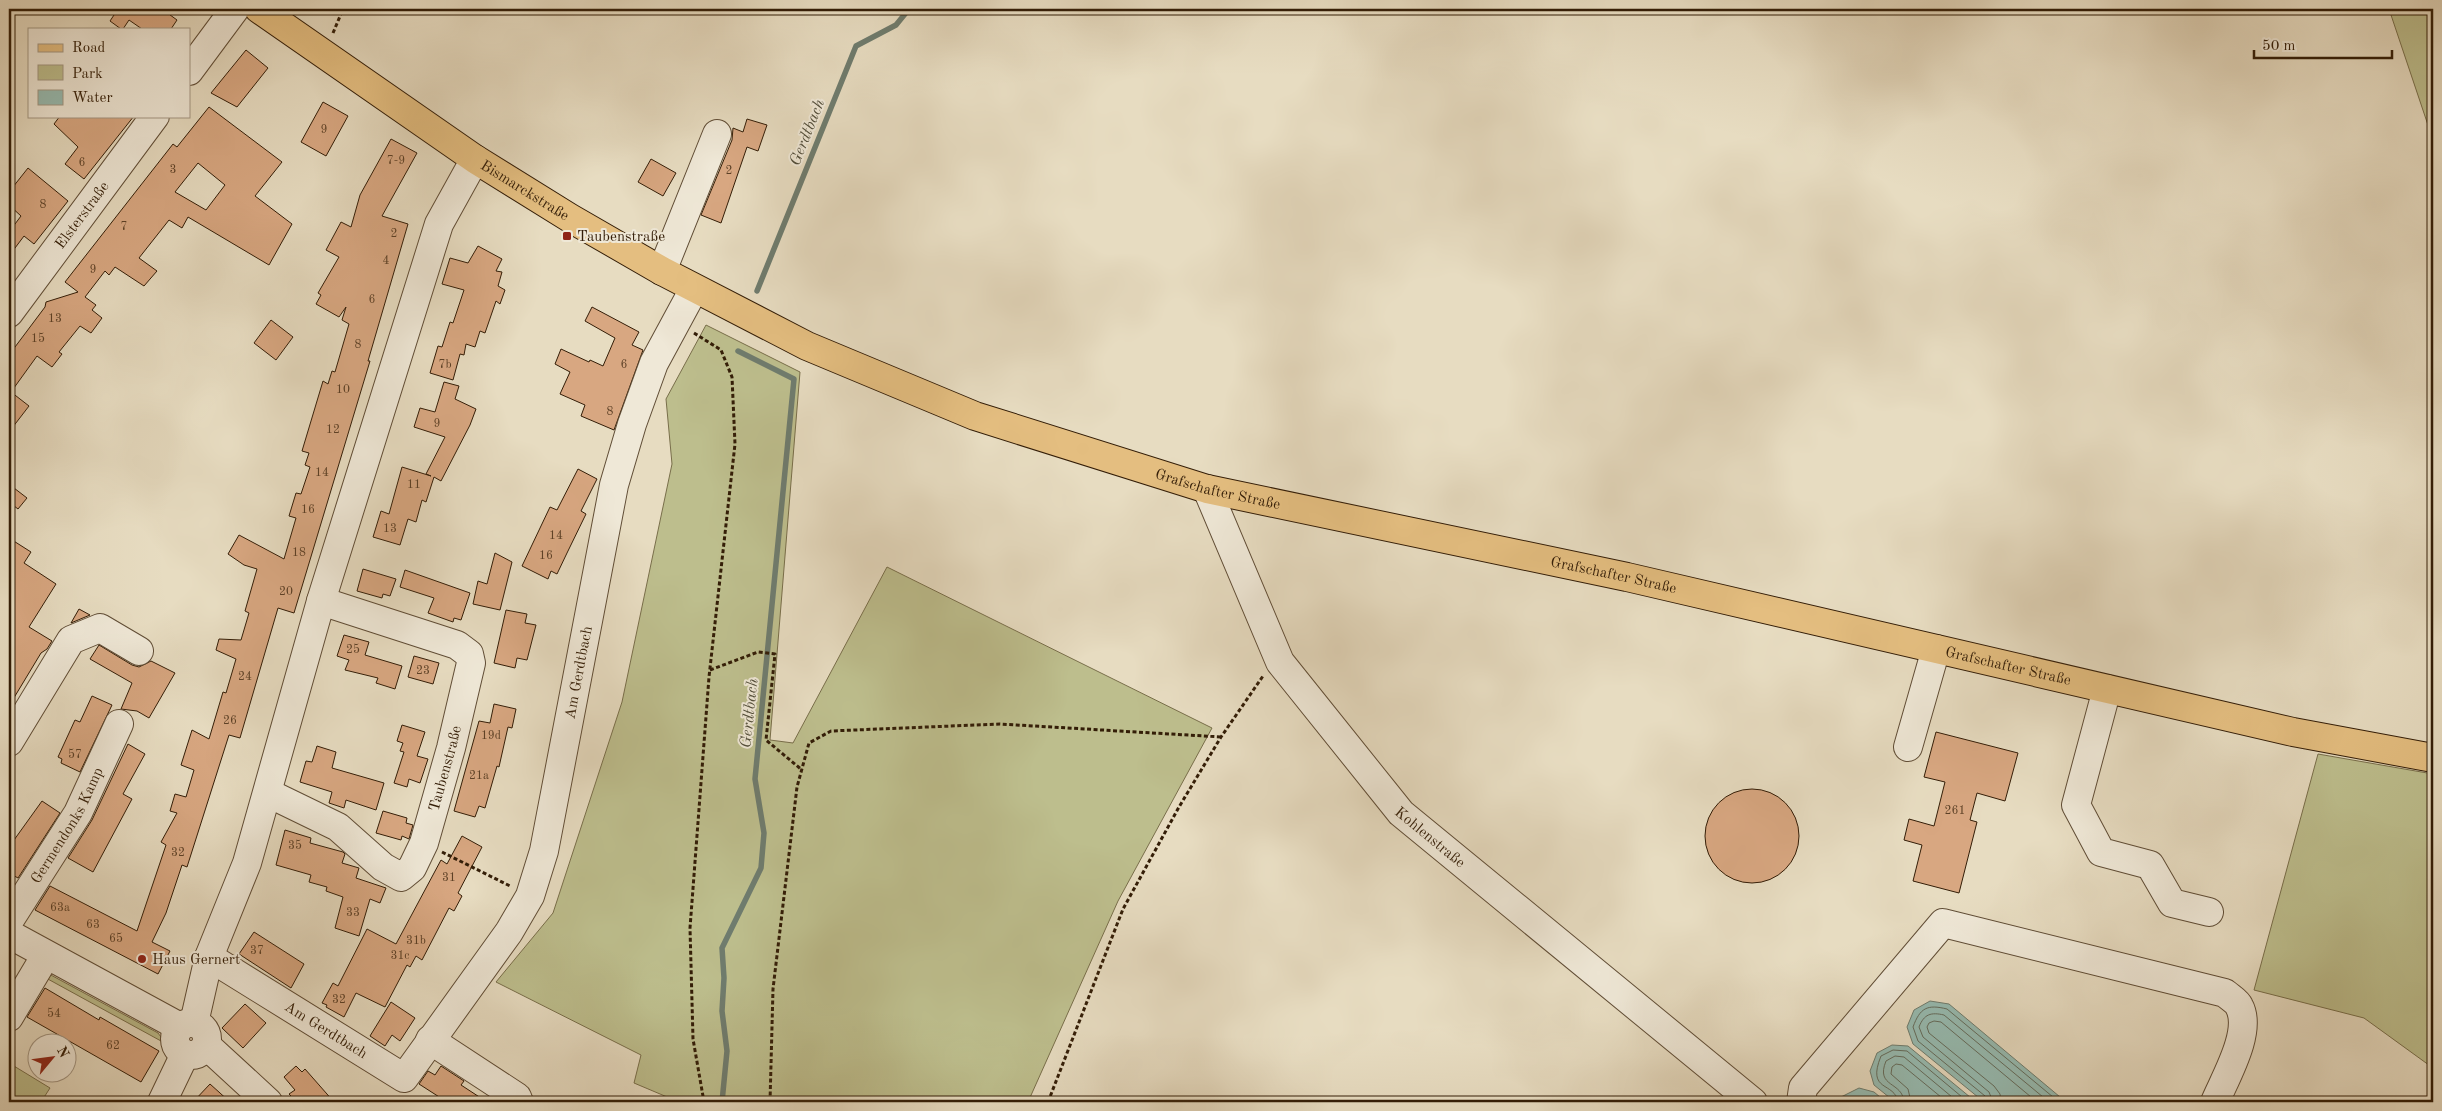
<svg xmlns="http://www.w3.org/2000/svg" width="2442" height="1111" font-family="'Old Standard TT',serif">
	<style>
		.green { fill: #bdbe8d; stroke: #786e4a }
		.water { fill: #97bcb2; stroke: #6f7c6e }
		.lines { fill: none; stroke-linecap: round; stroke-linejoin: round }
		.shore { stroke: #656c5c; stroke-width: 1 }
		.stream { stroke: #6f7c6e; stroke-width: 5.5 }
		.building { fill: #d8a781; stroke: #331d07; fill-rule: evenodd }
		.minor-casing { stroke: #604d36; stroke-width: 30 }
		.major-casing { stroke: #331d07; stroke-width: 30 }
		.path { stroke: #331d07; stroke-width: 3; stroke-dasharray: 4 2.5; stroke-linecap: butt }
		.minor { stroke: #efe8d7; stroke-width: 28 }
		.major { stroke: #e4be80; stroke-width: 28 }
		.poi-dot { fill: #8f2418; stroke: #efe8d7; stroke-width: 2 }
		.labels { text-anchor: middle; stroke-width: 4; stroke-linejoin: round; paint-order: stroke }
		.number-label { font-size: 12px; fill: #5c4026 }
		.street-label { font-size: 15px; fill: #331d07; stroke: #efe8d7 }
		.poi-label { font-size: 15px; fill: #331d07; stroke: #efe8d7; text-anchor: start }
		.water-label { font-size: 16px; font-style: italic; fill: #514d3a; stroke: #efe8d7 }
	</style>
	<rect width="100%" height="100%" fill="#e7dcc1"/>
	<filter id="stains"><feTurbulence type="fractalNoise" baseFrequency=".004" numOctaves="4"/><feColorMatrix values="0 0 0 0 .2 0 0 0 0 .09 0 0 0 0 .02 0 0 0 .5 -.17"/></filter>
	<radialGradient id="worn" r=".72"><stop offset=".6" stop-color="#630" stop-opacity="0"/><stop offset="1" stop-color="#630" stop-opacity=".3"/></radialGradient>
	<path class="green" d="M2389,9H2433V140Z
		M706,325L800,372L770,740L793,743L887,567L1212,728L1118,901L1028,1102H679L634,1083L641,1055L496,982L553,913L622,702L672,464L666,399Z
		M2318,754L2433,774V1068L2364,1018L2254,990Z
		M49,974L158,1033L161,1037V1041L46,978Z
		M9,1063L50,1088L41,1102H9Z"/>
	<path class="water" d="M1930,1001L1949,1004L2066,1102H1984L1913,1044L1907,1027L1914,1010Z
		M1892,1045L1908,1046L1976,1102H1895L1874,1085L1870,1071L1877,1053Z
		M1859,1088L1874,1092L1886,1102H1839L1841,1097Z"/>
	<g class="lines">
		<path class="shore" d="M1898,1102C1895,1081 1866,1093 1881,1056L1893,1050L1907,1051L1968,1102
			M1904,1102C1903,1081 1875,1088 1886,1061L1895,1056L1904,1057L1958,1102
			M1911,1102L1908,1089L1891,1074L1892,1067L1896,1064L1902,1065L1947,1102
			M1987,1102L1985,1096L1918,1041L1913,1027C1920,1008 1927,1004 1947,1009L2059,1102
			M1993,1102L1989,1092L1923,1037L1919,1027C1924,1014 1931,1012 1944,1015L2049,1102
			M2001,1102L2000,1094L1994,1086L1929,1033L1927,1027L1929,1023L1934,1021L1941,1022L2037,1102"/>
		<path class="stream" d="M757,291L856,46L896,25L909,9
			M722,1102L727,1051L722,1011L724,978L722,948L761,868L764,833L755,779L794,379L738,351"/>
	</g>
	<path class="building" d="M112,9H162L177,20L171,29H142L129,20L123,29H121L110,21L116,12Z
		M246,50L268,68L237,107L211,93Z
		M323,102L348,116L326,156L301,142Z
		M209,107L282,162L255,196L292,224L269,265L188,217L182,228L169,220L139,258L157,271L144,286L115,267L109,275L105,271L85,297L96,305L92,310L102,318L91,333L80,326L59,352L62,354L52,367L37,356L11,392L29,406L9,432V355L45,307L46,302L78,292L65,282L173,144L177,147ZM198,163L225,185L206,210L175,192Z
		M60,116H134L84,179L65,164L78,147L54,124Z
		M747,119L767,125L758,151L747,147L721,223L701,215L732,140L733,128L743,132Z
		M391,139L417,153L382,216L408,224L368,361H370L294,613L278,608L240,738L229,735L187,867L182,865L166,913L152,942L170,951L158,974L35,910L50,886L137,931L166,845L161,842L177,813L170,811L175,794L186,797L194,770L181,765L192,730L209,739L223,692L226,693L236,659L216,650L219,639L241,640L249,613L245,611L257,569L244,565L228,554L239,535L284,559L296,518L289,516L296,493L301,494L310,467L305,465L309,453L302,451L323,381L328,384L332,371L335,372L349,324L342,320L346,307L339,317L316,304L321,295L318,293L339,257L326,250L341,222L351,227L360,195Z
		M651,159L676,173L663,196L638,182Z
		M28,168L68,201L34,244L24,236L9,256V232L21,216L9,205V192Z
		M478,246L502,259L496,271L502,272L498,286L505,290L500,304L496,301L485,333L480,331L475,347L466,344L464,355L460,354L453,380L430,373L438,346L442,347L450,322L453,323L464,290L442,284L450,258L468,263Z
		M592,307L639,332L632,345L643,350L614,430L581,416L585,405L560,394L570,372L555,364L561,349L589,362L590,360L603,366L615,338L585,321Z
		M271,320L293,337L276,360L254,343Z
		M444,382L459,386L455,399L476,409L470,425L441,481L434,477L426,502L422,500L416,522L408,519L400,545L373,537L381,511L389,514L402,467L431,476L426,474L445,437L414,427L420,408L435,412Z
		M578,469L597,479L581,511L586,514L567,553L557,574L551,571L548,579L522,566L550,507L557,510Z
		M14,488L27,498L18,509L9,502V496Z
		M9,538L31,552L24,563L56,584L29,627L52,641L47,649L41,653L9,706Z
		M495,553L512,562L500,610L473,604L478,581L487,584Z
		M363,569L396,579L390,596L383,594L382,598L357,591Z
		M405,570L470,593L461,620L454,618L453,622L428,613L434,598L400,587Z
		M79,609L90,615L71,623Z
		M506,610L527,614L525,623L536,625L527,660L517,658L515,668L494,663Z
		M344,635L369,642L365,655L402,666L395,689L376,683L378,678L345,670L349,660L337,656Z
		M99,645L132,665L139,667L151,661L175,673L149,718L137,711L121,709L132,683L90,659Z
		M414,656L439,663L433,684L408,677Z
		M92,696L112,705L80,772L61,763L62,759L58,757L75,720L80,722Z
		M494,704L516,709L512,728L508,727L499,767L497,766L485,808L479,806L475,817L454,811L479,721L490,723Z
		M402,725L425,732L417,756L428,759L420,783L409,779L407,787L394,783L404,752L400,751L403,743L397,741Z
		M1936,732L2018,753L2005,801L1977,793L1970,820L1977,822L1959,893L1913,881L1922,845L1904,840L1909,819L1934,826L1945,782L1924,777Z
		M128,744L145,754L123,794L132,799L93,872L68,858L92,820Z
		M317,746L336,752L332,768L384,783L376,810L346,800L344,808L329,803L332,792L300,782L306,761L312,762Z
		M1705 836a47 47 0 1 1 94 0a47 47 0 1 1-94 0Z
		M42,801L60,813L18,878L9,873V847Z
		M383,811L407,818L406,823L413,825L409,839L402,836L401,840L376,833Z
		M285,830L311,838L310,843L343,852L345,854L342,863L359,868L356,878L386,888L380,903L370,899L359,936L335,928L343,897L326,891L327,887L309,882L311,875L276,865Z
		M462,836L482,847L458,893L462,896L454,911L449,908L422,960L416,956L410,967L407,965L385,1007L356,993L344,1017L326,1007L327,1005L322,1003L333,983L338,986L367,929L396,944L441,860L447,864Z
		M254,932L304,964L291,988L239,954Z
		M45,988L99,1020L100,1017L159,1051L141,1082L27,1017Z
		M391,1002L415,1018L400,1041L392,1035L385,1046L370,1036Z
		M245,1004L266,1023L243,1048L222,1028Z
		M296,1066L302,1072L305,1069L334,1102H297L289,1094L295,1090L284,1077Z
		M441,1066L464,1081L461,1085L487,1102H447L419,1084L428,1071L435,1075Z
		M210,1084L230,1102H193Z"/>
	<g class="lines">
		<g class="minor-casing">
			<g id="minor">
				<path d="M189,71L235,9"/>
				<path d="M662,271L717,134"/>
				<path id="s1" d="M9,313L155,116"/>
				<path id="s2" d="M1207,489L1280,662L1401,813L1753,1102"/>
				<path d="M2107,689L2076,805L2101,852L2150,865L2172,903L2209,912"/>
				<path d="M9,742L71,640L100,628L139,651"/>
				<path d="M1908,747L1936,649"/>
				<path id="s3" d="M268,793L338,827L383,867L401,877L412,868L424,843L451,748L471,663L469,654L457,645L321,601"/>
				<path id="s4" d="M9,921L78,813L119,724"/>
				<path d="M9,934L180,1027"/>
				<path id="s5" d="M209,957L404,1078L509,932L530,896L544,851L614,485L632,424L654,363L694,289"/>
				<path d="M9,1017L46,955"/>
				<circle cx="191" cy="1039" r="16"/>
				<path d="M194,1023L209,957L247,863L321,601L439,224L475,159"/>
				<path d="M430,1040L517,1097L519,1102"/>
				<path d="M206,1045L268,1102"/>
				<path d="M162,1102L185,1054"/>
				<path d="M1801,1102L1803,1088L1943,923L2225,993C2229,997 2237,1001 2239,1006C2253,1031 2225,1078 2215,1102"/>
			</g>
		</g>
		<g class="major-casing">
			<g id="major">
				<path id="s6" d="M259,9L475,159L570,218L662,271L807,346L975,416L1207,489L1627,577L2293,732L2433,758"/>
			</g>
		</g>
		<path class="path" d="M333,33L343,9
			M694,333L721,350L732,377L735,444L709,677L690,928L693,1039L704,1102
			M710,670L758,652L775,654L766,740L802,770
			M442,852L510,886
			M770,1102L773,989L797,787L809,743L831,731L1000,724L1221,737
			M1048,1102L1123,909L1179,807L1221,737L1263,676"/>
		<use href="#minor" class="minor"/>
		<use href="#major" class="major"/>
	</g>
	<g class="poi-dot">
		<rect x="562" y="231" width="10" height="10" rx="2.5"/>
		<circle cx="142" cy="959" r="5"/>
	</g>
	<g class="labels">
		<g class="number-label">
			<text x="324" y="133">9</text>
			<text x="396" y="164">7-9</text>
			<text x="82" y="166">6</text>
			<text x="173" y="173">3</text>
			<text x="729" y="174">2</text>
			<text x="43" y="208">8</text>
			<text x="124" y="230">7</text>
			<text x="394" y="237">2</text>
			<text x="386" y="264">4</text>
			<text x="93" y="273">9</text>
			<text x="372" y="303">6</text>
			<text x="55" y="322">13</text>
			<text x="38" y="342">15</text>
			<text x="358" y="348">8</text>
			<text x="445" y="368">7b</text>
			<text x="624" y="368">6</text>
			<text x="343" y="393">10</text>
			<text x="610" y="415">8</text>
			<text x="437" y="427">9</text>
			<text x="333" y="433">12</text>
			<text x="322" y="476">14</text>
			<text x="414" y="488">11</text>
			<text x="308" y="513">16</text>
			<text x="390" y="532">13</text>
			<text x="556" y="539">14</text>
			<text x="299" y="556">18</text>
			<text x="546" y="559">16</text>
			<text x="286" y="595">20</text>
			<text x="353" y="653">25</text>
			<text x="423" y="674">23</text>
			<text x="245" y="680">24</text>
			<text x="230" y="724">26</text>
			<text x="491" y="739">19d</text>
			<text x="75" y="758">57</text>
			<text x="479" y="779">21a</text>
			<text x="1955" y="814">261</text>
			<text x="295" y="849">35</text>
			<text x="178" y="856">32</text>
			<text x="449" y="881">31</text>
			<text x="60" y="911">63a</text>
			<text x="353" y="916">33</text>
			<text x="93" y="928">63</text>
			<text x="116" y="942">65</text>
			<text x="416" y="944">31b</text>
			<text x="257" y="954">37</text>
			<text x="400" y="959">31c</text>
			<text x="339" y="1003">32</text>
			<text x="54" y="1017">54</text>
			<text x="113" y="1049">62</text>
		</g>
		<g class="street-label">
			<text dy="5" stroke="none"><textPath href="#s6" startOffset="322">Bismarckstraße</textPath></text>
			<text dy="5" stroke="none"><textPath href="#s1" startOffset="122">Elsterstraße</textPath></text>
			<text dy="5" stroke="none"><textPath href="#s6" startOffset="1080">Grafschafter Straße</textPath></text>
			<text dy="5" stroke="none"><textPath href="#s6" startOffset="1485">Grafschafter Straße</textPath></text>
			<text dy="5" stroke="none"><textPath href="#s6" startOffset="1890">Grafschafter Straße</textPath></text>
			<text dy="5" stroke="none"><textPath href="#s5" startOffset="680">Am Gerdtbach</textPath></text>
			<text dy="5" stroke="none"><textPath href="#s3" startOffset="278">Taubenstraße</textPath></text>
			<text dy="5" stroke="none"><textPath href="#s4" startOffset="112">Germendonks Kamp</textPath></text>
			<text dy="5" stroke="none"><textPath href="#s2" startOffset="419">Kohlenstraße</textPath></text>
			<text dy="5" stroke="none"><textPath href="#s5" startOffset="138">Am Gerdtbach</textPath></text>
		</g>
		<g class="poi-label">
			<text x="577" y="241">Taubenstraße</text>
			<text x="152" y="964">Haus Gernert</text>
		</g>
		<g class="water-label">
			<text transform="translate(806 132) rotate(-68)" y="6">Gerdtbach</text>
			<text transform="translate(748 713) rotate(-84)" y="6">Gerdtbach</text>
		</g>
	</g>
	<rect width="2442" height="1111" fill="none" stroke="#e7dcc1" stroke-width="30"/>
	<rect x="10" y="10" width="2422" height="1091" fill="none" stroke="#331d07" stroke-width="2.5"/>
	<rect x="15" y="15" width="2412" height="1081" fill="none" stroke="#331d07"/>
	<rect x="28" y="28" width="162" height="90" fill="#efe8d7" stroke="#a49784"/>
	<rect x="38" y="44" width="25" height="8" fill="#e4be80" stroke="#a49784"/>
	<text x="72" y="52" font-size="15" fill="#331d07">Road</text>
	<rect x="38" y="65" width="25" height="15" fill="#bdbe8d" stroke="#a49784"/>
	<text x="72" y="78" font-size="15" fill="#331d07">Park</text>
	<rect x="38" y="90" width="25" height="15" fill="#97bcb2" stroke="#a49784"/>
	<text x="72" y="102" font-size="15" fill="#331d07">Water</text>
	<g transform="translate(52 1058) rotate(61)"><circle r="24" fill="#efe8d7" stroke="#a49784"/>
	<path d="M0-4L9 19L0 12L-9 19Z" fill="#8f2418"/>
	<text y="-8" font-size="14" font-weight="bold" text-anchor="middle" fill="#331d07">N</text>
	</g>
	<path d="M2254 50v8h138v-8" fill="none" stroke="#331d07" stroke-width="2.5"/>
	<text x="2262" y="50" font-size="15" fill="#331d07" stroke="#efe8d7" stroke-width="4" paint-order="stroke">50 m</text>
	<rect width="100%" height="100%" filter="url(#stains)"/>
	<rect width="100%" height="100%" fill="url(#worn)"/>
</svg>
